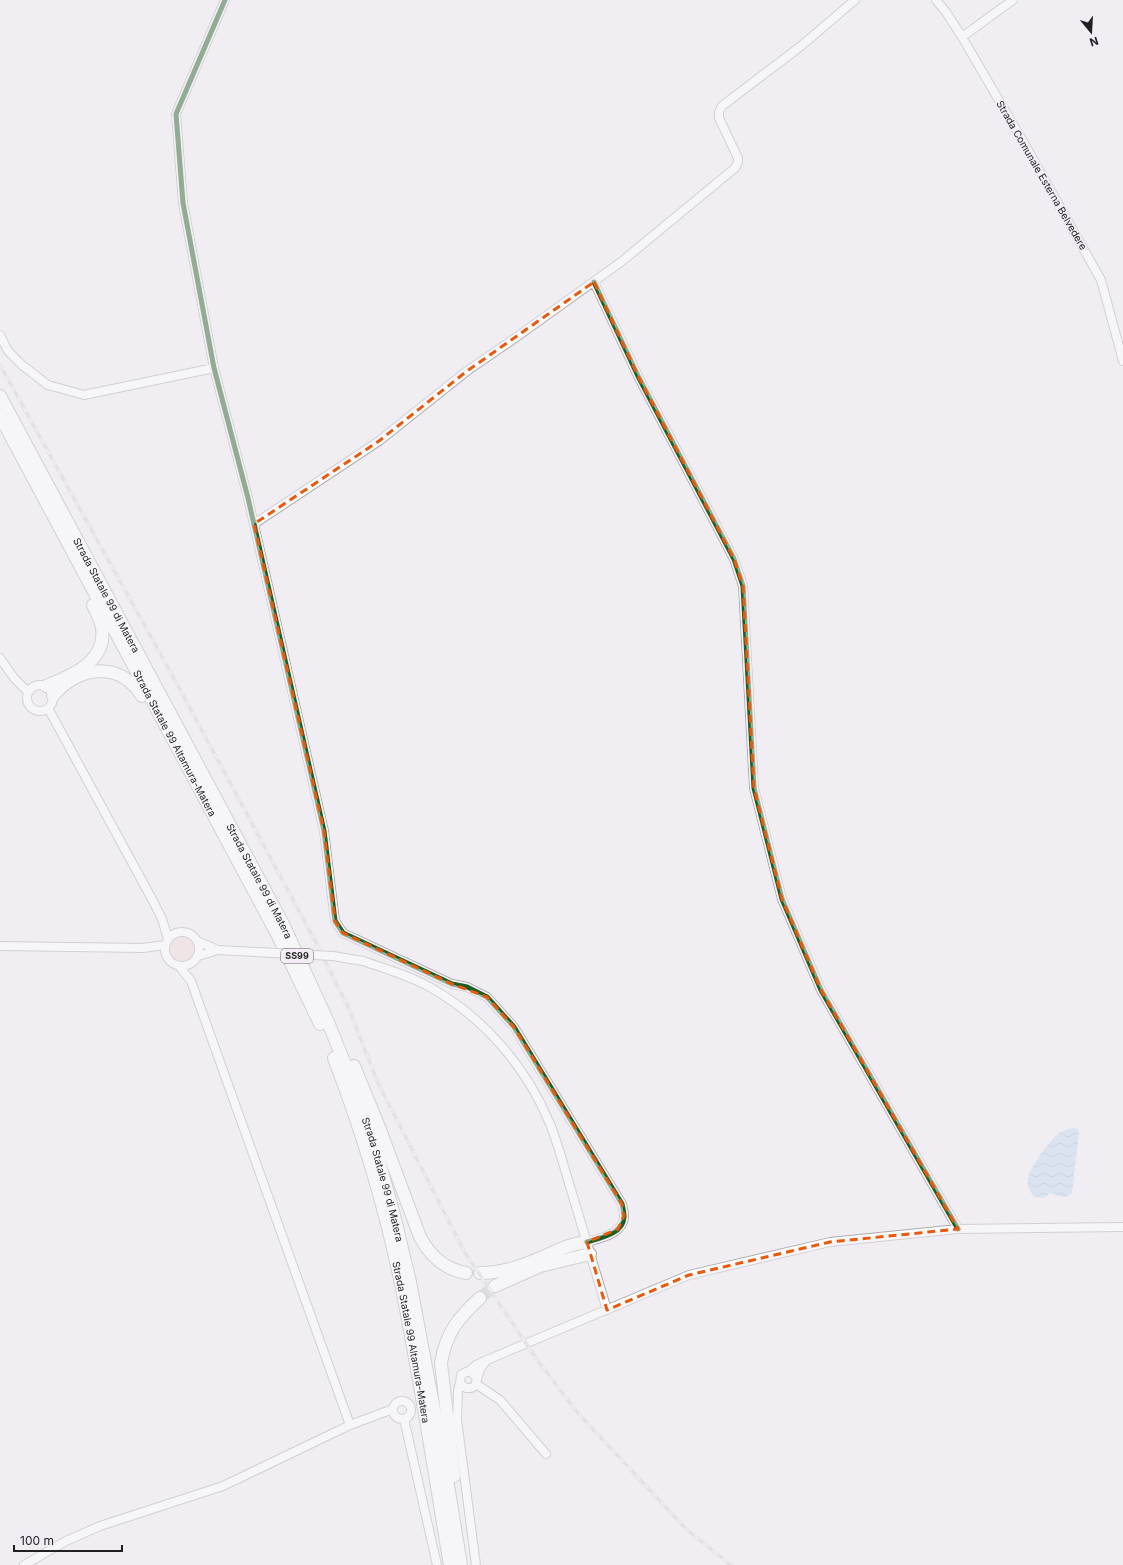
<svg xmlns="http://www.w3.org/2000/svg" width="1123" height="1565" font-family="Inter,sans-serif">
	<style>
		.grass { fill: #eed8d8 }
		.water { fill: url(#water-waves) }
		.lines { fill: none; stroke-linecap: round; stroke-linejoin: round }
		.highway-tunnel { stroke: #c7c5c9; stroke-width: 12; stroke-dasharray: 12 6; stroke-linecap: butt }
		.minor-casing { stroke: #aeabaf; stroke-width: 10 }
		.highway-casing { stroke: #aeabaf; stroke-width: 14 }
		.minor { stroke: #fdfcfd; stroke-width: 8 }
		.highway { stroke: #fdfcfd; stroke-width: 12 }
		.rail-casing { stroke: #d1d0d1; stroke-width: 3.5 }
		.rail { stroke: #f2edf4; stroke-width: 2; stroke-dasharray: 6; stroke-linecap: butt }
		.minor-bridge-casing { stroke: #aeabaf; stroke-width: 10; stroke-linecap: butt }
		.minor-bridge { stroke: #fdfcfd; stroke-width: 8 }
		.cycleway-casing { stroke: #f2edf4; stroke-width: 8 }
		.cycleway { stroke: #1b5e20; stroke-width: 5 }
		.marked { fill: none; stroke: #e8590c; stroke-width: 3; stroke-dasharray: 8 5; stroke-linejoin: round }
		.labels { text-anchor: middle; stroke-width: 3.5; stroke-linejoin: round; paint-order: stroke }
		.shield { fill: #f2edf4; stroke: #605d61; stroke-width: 1 }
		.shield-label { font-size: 9px; font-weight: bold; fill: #211f22 }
		.street-label { font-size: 10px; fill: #211f22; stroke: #f2edf4 }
	</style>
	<defs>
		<pattern id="water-waves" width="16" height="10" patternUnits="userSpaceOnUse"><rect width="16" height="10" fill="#c2d6f0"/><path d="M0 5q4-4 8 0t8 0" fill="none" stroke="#a6b7ce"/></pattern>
	</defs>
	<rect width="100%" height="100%" fill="#f1eef3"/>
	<path class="grass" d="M170 949a12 12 0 1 1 24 0a12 12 0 1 1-24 0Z"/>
	<path class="water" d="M1073,1128L1078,1129L1079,1133L1072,1193C1066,1200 1058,1196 1050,1193L1044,1198L1035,1197C1030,1193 1026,1184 1028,1177C1031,1166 1051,1138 1061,1132C1065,1130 1069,1129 1073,1128Z"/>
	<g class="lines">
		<path class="highway-tunnel" d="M480,1298L495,1286"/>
		<g class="minor-casing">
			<path id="minor" d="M225,0L176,114L183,203L214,368L248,498L324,831L335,921L343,933L452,984L467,987L487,997L514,1027L622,1204C623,1208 624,1213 624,1217C623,1234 600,1238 587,1242
				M936,0L946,12L962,37L1028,150L1101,280L1123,361
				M962,37L1013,0
				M594,282L638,376L734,559L743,586L754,788L782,899L821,990L958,1229
				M0,335L8,351L22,365L48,385L84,395L214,368
				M254,524L379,441L467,371L518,336L621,262L735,168L738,162V158L719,118V112L722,106L801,46L855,0
				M0,658L14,678L28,692
				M27 698a13 13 0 1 1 26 0a13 13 0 1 1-26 0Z
				M48,708L153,901L162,919L168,939
				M165 949a17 17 0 1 1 34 0a17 17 0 1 1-34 0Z
				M197,941L218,950
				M0,946L143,948L165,945
				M198,956L218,950
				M363,961C386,969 411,976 433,989C485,1019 527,1068 550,1124C559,1146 565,1171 572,1193C584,1232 595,1271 607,1310
				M179,966L191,981L350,1425
				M469,1371L476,1365L487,1360L689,1275L830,1242L958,1229L1123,1227
				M477,1378L471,1372H466L461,1375L460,1383L466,1388H471L475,1386L480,1369L486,1361
				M460,1383L458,1391L457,1420L476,1565
				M476,1384L500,1400L546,1454
				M393 1410a9 9 0 1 1 18 0a9 9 0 1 1-18 0Z
				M404,1419L437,1565
				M24,1565L66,1541L100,1526L223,1486L350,1425L393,1409"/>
		</g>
		<g class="highway-casing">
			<g id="highway">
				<path id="s1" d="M0,396L283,924L328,1022L351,1079L372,1136L393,1211L410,1282L446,1473L461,1565"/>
				<path id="s2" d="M0,416L277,934L320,1024"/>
				<path d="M46,686C71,676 107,662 102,628C101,620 96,612 93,605"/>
				<path d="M53,696C77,666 120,660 142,696"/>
				<path id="s3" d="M334,1058C362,1131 385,1207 401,1284C420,1377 434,1471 450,1565"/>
				<path d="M354,1066L379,1127L420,1237C430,1256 444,1269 466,1273"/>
				<path d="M480,1273C503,1273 522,1266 543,1257C559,1250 569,1244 587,1242"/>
				<path d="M495,1286L540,1266L590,1254"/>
				<path d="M454,1476L441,1363C446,1333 458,1318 480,1298"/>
			</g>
		</g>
		<use href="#minor" class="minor"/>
		<use href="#highway" class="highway"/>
		<g class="rail-casing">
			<path id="rail" d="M0,365L176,682L313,937L348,1007L378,1083L465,1253L538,1361L577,1412L687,1530L731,1565"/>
		</g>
		<use href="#rail" class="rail"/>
		<g class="minor-bridge-casing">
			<path id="minor-bridge" d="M218,950L333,956L363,961"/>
		</g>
		<use href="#minor-bridge" class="minor-bridge"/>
		<g class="cycleway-casing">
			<path id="cycleway" d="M225,0L176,114L183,203L214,368L248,498L324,831L335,921L343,933L452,984L467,987L487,997L514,1027L622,1204C623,1208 624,1213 624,1217C623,1234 600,1238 587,1242
				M594,282L638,376L734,559L743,586L754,788L782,899L821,990L958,1229"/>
		</g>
		<use href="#cycleway" class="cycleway"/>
	</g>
	<path d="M0 0H1123V1565H0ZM594,282L638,376L734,559L743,586L754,788L782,899L821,990L958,1229L830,1242L689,1275L607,1310L587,1242L618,1229L624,1216L622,1204L514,1027L487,997L452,984L343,933L335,921L324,831L254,524L379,441L467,371Z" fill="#f1eef3" fill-opacity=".55" fill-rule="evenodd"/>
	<path class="marked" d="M594,282L638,376L734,559L743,586L754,788L782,899L821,990L958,1229L830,1242L689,1275L607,1310L587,1242L618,1229L624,1216L622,1204L514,1027L487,997L452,984L343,933L335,921L324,831L254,524L379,441L467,371Z"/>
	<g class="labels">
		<rect class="shield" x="281" y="949" width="32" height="14" rx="3"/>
		<g class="shield-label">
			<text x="297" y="959">SS99</text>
		</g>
		<g class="street-label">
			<text transform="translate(1042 175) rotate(60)" y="4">Strada Comunale Esterna Belvedere</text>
			<text dy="4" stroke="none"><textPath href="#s1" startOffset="226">Strada Statale 99 di Matera</textPath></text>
			<text dy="4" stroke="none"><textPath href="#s2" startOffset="371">Strada Statale 99 Altamura-Matera</textPath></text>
			<text dy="4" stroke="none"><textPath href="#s1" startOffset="550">Strada Statale 99 di Matera</textPath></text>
			<text dy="4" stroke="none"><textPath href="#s1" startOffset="874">Strada Statale 99 di Matera</textPath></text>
			<text dy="4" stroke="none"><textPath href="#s3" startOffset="295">Strada Statale 99 Altamura-Matera</textPath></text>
		</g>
	</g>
	<g transform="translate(1091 32) rotate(162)" stroke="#f2edf4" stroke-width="3" paint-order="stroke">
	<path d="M0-3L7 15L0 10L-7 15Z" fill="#211f22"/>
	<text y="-6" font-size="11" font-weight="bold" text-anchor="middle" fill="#211f22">N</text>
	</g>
	<path d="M14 1545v6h108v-6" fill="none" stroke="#211f22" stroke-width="2"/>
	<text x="20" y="1545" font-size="12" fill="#211f22" stroke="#f2edf4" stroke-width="3" paint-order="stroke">100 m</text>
</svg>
